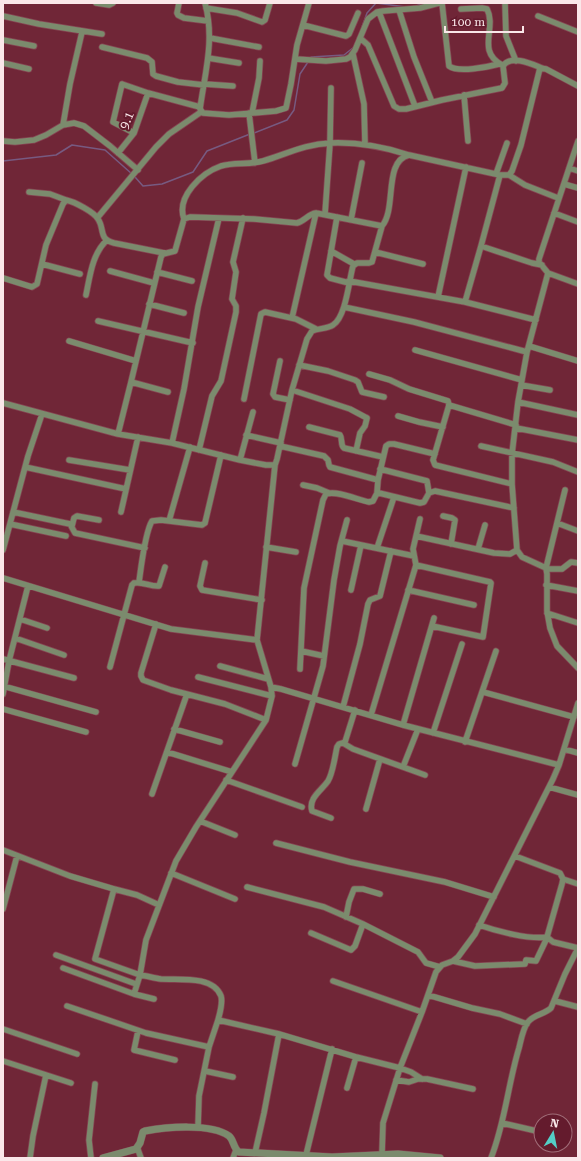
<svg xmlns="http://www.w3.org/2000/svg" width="581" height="1161" font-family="'Roboto Serif',serif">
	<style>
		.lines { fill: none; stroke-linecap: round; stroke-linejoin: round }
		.stream { stroke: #775a81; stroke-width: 1.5 }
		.minor-casing { stroke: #864553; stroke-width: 7 }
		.tertiary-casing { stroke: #864553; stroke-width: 8 }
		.minor { stroke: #7b8b6d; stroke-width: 5.5 }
		.tertiary { stroke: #7b8b6d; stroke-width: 7 }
		.labels { text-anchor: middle; stroke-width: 4; stroke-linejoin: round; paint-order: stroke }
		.street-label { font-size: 13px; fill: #fae7e9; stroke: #641b2d }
	</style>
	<rect width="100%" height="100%" fill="#702637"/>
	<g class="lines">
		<path class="stream" d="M416,6L425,3
			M362,27L367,13L376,3L406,7
			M310,59L311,57L344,55L354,47
			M254,133L287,120L294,110L300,74L308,62
			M3,161L56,155L72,145L105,150L132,174
			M135,177L143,186L162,184L193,172L207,151L250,134"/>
		<g class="minor-casing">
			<path id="minor" d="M96,3L109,5L113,3
				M179,3L177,13L178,15L184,18L208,21
				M205,3C215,40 205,72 200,109L203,113L229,115L276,111L286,108L291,84L297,45L309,3
				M442,3L449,66C458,73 488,67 499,64
				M505,3L506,36L516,61
				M206,8L237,13L262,22L265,20L270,3
				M461,9L482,8L487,9C497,28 476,51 502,65
				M399,10L414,57L432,102
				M379,12L415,106
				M3,16L39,24L102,34
				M538,16L578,32
				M303,25L346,36L349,34L358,13
				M210,38L259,47
				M360,38L368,45L394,106L399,109H406L442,100L502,88L505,83L503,66C511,54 532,64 542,68
				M3,40L34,46
				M102,47L147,58L152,62L153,74L156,76L178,82L204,85
				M353,54L364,104L365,144
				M208,58L239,63
				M295,59L326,61L346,59L350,57L355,50L368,19L377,12L383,11L420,8L439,3
				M3,63L29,69
				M204,84L233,86
				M464,95L468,141
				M249,113L255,163
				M252,113L259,78L260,61
				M63,125L70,84L82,32
				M134,133L113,122L122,84L148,93L200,107
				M3,141L15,142L34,140L46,135L63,125L74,123L84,126L110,146L138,170
				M578,141L539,259V262L548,273L527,352L518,402L512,454V484L517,550L522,557L546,568L547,574V611L550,628L557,646L578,668
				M118,153L134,133L148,93
				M569,168L578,171
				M496,174L507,143
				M509,175L525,185L558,198
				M564,184L578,188
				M29,192L50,194L66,200
				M554,213L578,222
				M325,214L330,143L331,88
				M98,217L156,147L169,134L201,112
				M337,217L327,275L330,278L349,283
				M184,219C176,197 201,173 221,166C234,162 249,165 263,161C287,154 304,144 331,143C357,142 384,147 409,155
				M351,220L362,163
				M481,246L532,263L542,265
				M331,251L354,264
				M375,252L423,264
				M42,264L80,274
				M110,271L154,283
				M157,272L192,281
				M548,273L578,284
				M3,278L32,287L37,284L46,245L63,204L66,200C75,202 94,212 98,219C105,229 98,239 114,243L164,253
				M349,281L465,302L536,320
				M86,295C90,276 92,254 107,240
				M438,297L466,167
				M465,302L481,246L500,175
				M149,304L184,313
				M344,307L414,322L527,352
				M292,318L316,213
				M98,321L193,343
				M69,341L136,361
				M529,346L578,361
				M415,350L522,380
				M280,361L273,394L275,397L290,400
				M299,365L328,371L355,380L358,382L362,392L384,397
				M369,374L390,380L409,389L448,401L449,405L433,460L435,465L512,484
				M131,382L168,392
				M521,385L550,390
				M292,390L350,409L365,417L367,418L365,426L360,433L356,451
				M244,399L261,314L265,312L296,319L316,329
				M518,402L578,415
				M3,403L118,434L172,443L240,460L266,465H275L277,459L292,390L307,339L312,331C319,328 327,329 333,325C346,317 349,280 353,266L357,263H369L372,262L382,226
				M449,405L516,425
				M398,416L419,422L443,427
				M309,427L340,435C343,439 340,445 344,448L383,457
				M516,428L578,440
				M118,434L131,382L161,257L163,254L175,251L184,219L190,217L254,219L297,223C305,221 308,214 316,213L382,226C397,209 383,161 409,155L500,175H509L512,171L521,145L540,68L546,69L578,86
				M246,435L281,443
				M172,443L184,389L198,307L219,218
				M280,446L324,456L328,460L329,465L330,467L378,480
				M481,446L553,462L578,472
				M199,450L212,396L221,381L236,312V306L232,299L236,272L233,262L243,218
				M69,460L130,470
				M240,460L253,412
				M25,467L126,489
				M380,469L427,481L429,493
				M303,485L317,488L329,493
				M377,493L378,480L386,446L389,444H394L435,454
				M13,512L70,524L75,533L145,548
				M121,512L138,437
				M443,516L452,518L455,520L451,544
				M420,519L413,549L416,565L490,582L491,583L483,637L432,626
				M169,521L190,447
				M557,523L578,531
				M10,524L66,536
				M72,526L74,518L77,516L99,520
				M416,536L494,553L510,554L517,550
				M342,541L414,556
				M266,547L296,552
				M377,548L394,497
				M478,549L485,525
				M3,550L28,456L42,414
				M205,563L200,586L202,590L262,600
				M546,568L565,490
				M547,569H562L571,562L578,563
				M3,578L171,629L257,640L271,687
				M139,582C141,568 145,532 152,521L161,520L202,525L205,523L221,455
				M546,585L578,591
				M351,590L361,545
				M408,590L474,605
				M547,613L578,623
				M20,619L47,628
				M156,624L141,673V676L143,680L171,690L225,704L266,720
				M15,638L64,655
				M257,640L275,465
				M301,651L324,656
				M3,659L74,678
				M220,666L268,679
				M110,667L132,585L134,583C142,581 151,587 159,586L165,567
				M300,669L304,588L323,500L326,494C337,490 358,500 369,502L373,501L376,495L379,493L420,503L424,502L429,493L435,491L514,508
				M198,677L272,696
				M3,686L96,712
				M483,692L574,717
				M3,694L9,661L28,586
				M343,707L360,644L368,604L370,600L380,596L391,551
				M3,709L86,732
				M371,715L416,565
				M403,725L434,618
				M174,729L220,742
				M433,733L462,644
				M465,742L496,651
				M343,743L353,749L425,775
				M564,749L578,753
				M167,752L232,772
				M295,764L323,666L334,580L340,546L347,520
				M403,767L418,729
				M226,780L302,807
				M549,787L578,795
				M152,794L187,694
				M366,809L380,759
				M331,818L312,811C308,798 322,790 328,781C333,773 335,756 337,747L339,744L345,742L355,710
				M200,821L235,835
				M276,843L350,862L445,882L494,897
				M3,850L70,876L114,889L95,959L140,975L134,994
				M171,873L235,899
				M563,879L578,884
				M247,887L324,907L363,924L418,952L426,963L440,967
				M114,889L137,895L159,905
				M3,909L17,856
				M346,917L349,902L354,889H363L380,894
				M479,925C496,931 530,940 547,937
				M311,933L351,950L355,946L363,924
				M56,955L136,984
				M453,961L475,966L525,964L526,960L536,961L547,938
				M63,968L134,994L154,999
				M333,981L422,1012
				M428,995L472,1008L500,1014L527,1024
				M555,1001L578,1007
				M67,1006L146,1033L209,1047
				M3,1029L77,1054
				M138,1031L134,1050L175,1060
				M3,1061L71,1083
				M205,1071L233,1077
				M422,1079L411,1072L400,1068L356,1057L279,1034L218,1020C220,1013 223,1003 221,996C213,975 178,980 161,979C154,978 147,976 140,975L146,940L176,861L196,827L266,720L272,696L271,687L281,689L403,725L559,765
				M396,1080L409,1082L418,1079H427L473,1089
				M347,1088L356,1057
				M502,1123L541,1132
				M198,1127L199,1096L209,1047L218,1020
				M565,1136L568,1137
				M137,1147L141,1158
				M255,1153L264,1113L279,1034
				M382,1154L383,1123L400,1068L422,1012L436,972L442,965L453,961L458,957L475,934L553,779L559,765L578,703
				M306,1155L332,1049
				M30,1158L33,1136L46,1075
				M91,1158L89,1140L95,1084
				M233,1158L236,1150
				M491,1158C505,1123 508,1084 519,1048C521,1040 523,1028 528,1022C533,1015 545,1014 551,1008L565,974L578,948L553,942L547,937L562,884L563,879L560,873L515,856"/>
		</g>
		<g class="tertiary-casing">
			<path id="tertiary" d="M103,1158L136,1149L140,1143L143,1132L145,1131C166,1127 211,1123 229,1136C234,1140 233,1148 239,1152L332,1157L398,1154L440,1158"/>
		</g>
		<use href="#minor" class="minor"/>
		<use href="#tertiary" class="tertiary"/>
	</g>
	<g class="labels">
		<g class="street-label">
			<text transform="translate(126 120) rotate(-67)" y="5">9.1</text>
		</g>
	</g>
	<rect width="581" height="1161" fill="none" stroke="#fae7e9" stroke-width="8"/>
	<g transform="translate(553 1133) rotate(10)"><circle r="19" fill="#641b2d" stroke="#a06d78"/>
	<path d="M0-3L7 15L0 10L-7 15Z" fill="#54cdc6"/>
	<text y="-6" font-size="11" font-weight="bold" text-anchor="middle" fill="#fae7e9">N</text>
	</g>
	<path d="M445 26v6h78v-6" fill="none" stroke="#fae7e9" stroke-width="2"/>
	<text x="451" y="26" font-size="12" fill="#fae7e9" stroke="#641b2d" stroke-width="3" paint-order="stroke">100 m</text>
</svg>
